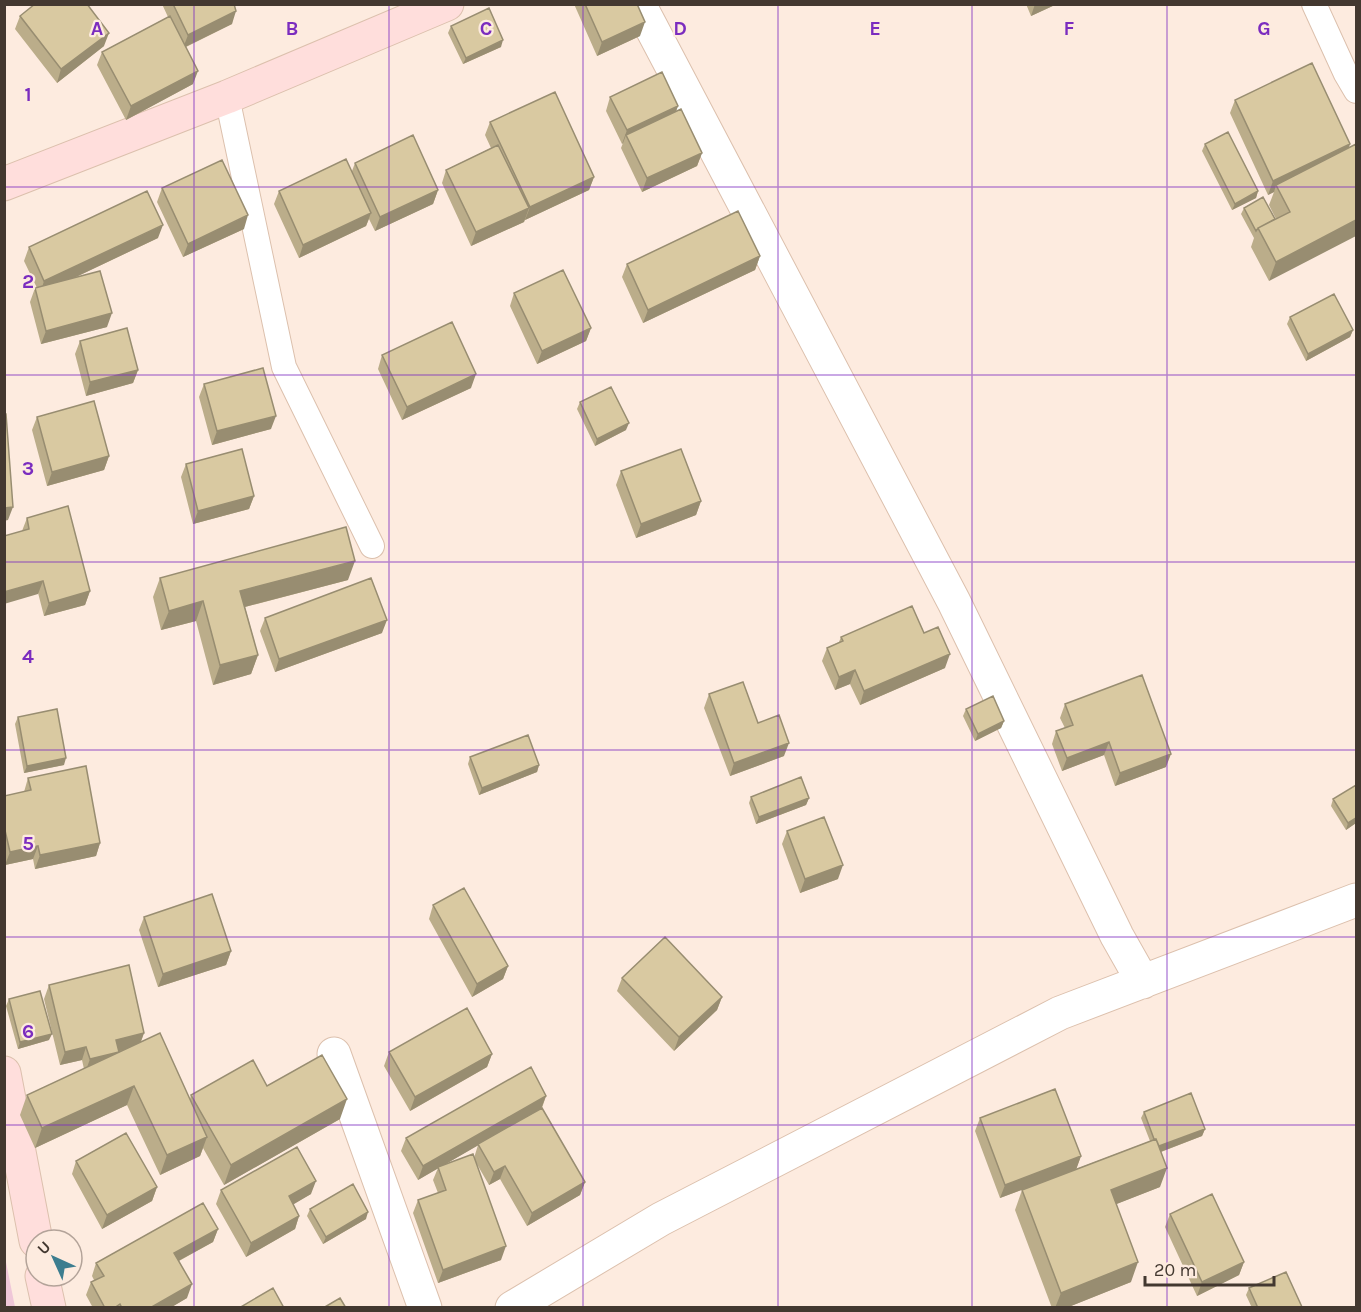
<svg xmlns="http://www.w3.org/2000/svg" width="1361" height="1312" font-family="Karla,sans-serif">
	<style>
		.green { fill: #efc7d8 }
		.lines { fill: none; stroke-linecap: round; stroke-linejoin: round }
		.lane-casing { stroke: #dcc0ad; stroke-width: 26 }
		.street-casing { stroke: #dcc0ad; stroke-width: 35 }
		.secondary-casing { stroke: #dcc0ad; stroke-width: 35 }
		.lane { stroke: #fff; stroke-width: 24 }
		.street { stroke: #fff; stroke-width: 33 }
		.secondary { stroke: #ffdedc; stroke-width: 33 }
		.wall { fill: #bbad8a; fill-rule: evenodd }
		.shaded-wall { fill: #988d71 }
		.building { fill: #d9c9a1; stroke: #988d71; stroke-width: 1.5 }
		.grid { fill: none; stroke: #7b2cbf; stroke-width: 1.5; stroke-opacity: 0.55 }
		.grid-label { font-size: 20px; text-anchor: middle; font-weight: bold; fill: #7b2cbf; stroke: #fdebdf; stroke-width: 4.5; stroke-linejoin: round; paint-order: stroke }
	</style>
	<rect width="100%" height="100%" fill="#fdebdf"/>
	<path class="green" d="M4,1257H5L15,1307H5Z"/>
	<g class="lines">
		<g class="lane-casing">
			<path id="lane" d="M1314,4L1346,74L1356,91
				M227,97L284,367L372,546"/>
		</g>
		<g class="street-casing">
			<path id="street" d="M639,4L954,602L1117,936L1143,982
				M334,1054L425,1308
				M512,1308L661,1219L1060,1013L1356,900"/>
		</g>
		<g class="secondary-casing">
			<path id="secondary" d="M4,184L227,97L447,4
				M4,1073L36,1241
				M42,1276L49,1308"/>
		</g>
		<use href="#lane" class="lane"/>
		<use href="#street" class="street"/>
		<use href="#secondary" class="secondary"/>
	</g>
	<path class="wall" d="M162,4H234L232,24L186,47L193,84L126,120L97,65L102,52L168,17Z
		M574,4H637L640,36L597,56Z
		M1026,4H1057L1031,16Z
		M20,16L104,46L57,83L15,29Z
		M451,26L501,47L463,64L448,33Z
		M610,97L678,106L676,111L702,153L697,166L642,192L621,148L623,143L622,144L606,111Z
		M1235,100L1350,144L1269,281L1251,247L1254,238L1241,214L1244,208L1275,219H1276L1269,205L1274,192L1268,195L1230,113Z
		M490,122L594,177L589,190L525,220V219L524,222L471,246L442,183L446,170L491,148L485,135Z
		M1205,144L1258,191L1256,198L1232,210L1202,151Z
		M355,163L438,190L433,204L375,231L369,219L366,226L299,258L274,204L279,191L352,171Z
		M162,188L244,229L183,257L157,202Z
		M158,238L76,277L107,327L41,344L30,302L35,288H37L24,261L29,247Z
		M760,256L755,270L643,323L622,277L627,264Z
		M514,293L591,328L586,341L537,364L510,306Z
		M1290,317L1353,330L1350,337L1306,361L1287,324Z
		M80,341L138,370L133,383L86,396L75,354Z
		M382,355L471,388L402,420L378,369Z
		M204,384L271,429L212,445L199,397Z
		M580,402L626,430L595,446L577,409Z
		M37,417L109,456L104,470L47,486L32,430Z
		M186,464L254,496L249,509L193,524L181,477Z
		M621,471L701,501L696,515L636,538L616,485Z
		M27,518L90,591L85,605L44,616L22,531Z
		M160,578L348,580L245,607L258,655L251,674L213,685L196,621L161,630L153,597Z
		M265,618L382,633L275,672L260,631Z
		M924,633L945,668L860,705L850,684L835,690L822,661L827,648L839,642L841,637Z
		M709,694L758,723L784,756L730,776L704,708Z
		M1065,704L1166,767L1115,786L1104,755L1062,771L1052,744L1056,731L1065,728L1060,718Z
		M966,709L1004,721L1001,728L975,741L963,716Z
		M18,717L64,765L24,773L15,724Z
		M470,757L539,765L537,772L479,795L468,764Z
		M28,778L100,843L96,856L35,869L33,859L5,865L4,796L24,792Z
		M751,797L809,798L806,805L756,824L749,803Z
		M1333,799L1356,823L1346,830L1331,806Z
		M787,831L838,879L800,893L782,844Z
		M433,905L508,966L503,979L472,997L429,919Z
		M144,917L231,951L226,965L158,987L139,930Z
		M622,978L722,997L717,1010L674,1051L617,991Z
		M49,985L144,1033L141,1042L190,1099L191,1095L267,1086L340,1119L224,1185L203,1148L200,1156L160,1175L127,1105L35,1148L20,1115L27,1095L84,1069L82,1060L60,1065L44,999Z
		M9,999L49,1040L18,1049L6,1006Z
		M389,1052L492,1054L487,1067L410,1111L384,1066Z
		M546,1096L542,1108L585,1182L580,1195L527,1226L500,1179L489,1185L474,1159L501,1260L438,1283L413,1213L418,1200L438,1193L433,1180L438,1168L418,1180L401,1151L406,1138ZM478,1145L474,1158L444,1165Z
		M1144,1112L1205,1129L1202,1136L1161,1152L1160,1187L1116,1204L1131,1282L1066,1308H1052L1015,1210L1022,1190L1061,1175L1000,1198L975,1131L980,1118L1081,1156L1076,1169L1150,1141L1141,1118Z
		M76,1161L157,1187L152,1201L102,1229L72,1174Z
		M221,1190L311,1194L293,1204L299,1216L295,1229L246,1257L216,1204Z
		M310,1209L366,1219L323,1244L307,1216Z
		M1170,1214L1244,1262L1239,1275L1197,1296L1165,1227Z
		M218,1229L213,1242L179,1261L187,1298L170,1308H93L86,1295L91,1282L94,1280L92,1276L96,1263Z
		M1249,1288L1302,1308H1252L1246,1295Z"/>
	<path class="shaded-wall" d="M1035,4H1057L1031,16Z
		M236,11L232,24L183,48L188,35Z
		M645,22L640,36L597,56L602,42Z
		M109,33L104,46L57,83L61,69Z
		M503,40L501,47L463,64L466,58Z
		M198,71L193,84L126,120L131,106Z
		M678,106L673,119L626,135L623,143L622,144L627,130Z
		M1350,144L1346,157L1276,185L1274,192L1268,195L1273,181Z
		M702,153L697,166L642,192L647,178Z
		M594,177L589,190L525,220L530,207Z
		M438,190L433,204L375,231L380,217Z
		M1258,191L1256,198L1232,210L1235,204Z
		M529,208L524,222L471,246L476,232Z
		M371,213L366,226L299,258L303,245Z
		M248,215L244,229L183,257L188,244Z
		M1356,220V236L1269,281L1276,262Z
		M163,225L158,238L40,294L44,281Z
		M760,256L755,270L643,323L648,310Z
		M112,313L107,327L41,344L46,331Z
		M591,328L586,341L537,364L542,351Z
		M1353,330L1350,337L1306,361L1308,354Z
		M138,370L133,383L86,396L90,382Z
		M476,374L471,388L402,420L407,407Z
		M276,416L271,429L212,445L217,431Z
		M629,423L626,430L595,446L597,439Z
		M109,456L104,470L47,486L52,472Z
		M254,496L249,509L193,524L198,511Z
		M701,501L696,515L636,538L641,524Z
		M13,507L8,520L4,521V508Z
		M355,561L348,580L233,610L240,591Z
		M43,581L38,594L4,604V592Z
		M90,591L85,605L44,616L49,603Z
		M203,601L196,621L161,630L169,611Z
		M387,620L382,633L275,672L279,659Z
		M950,654L945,668L860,705L864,691Z
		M258,655L251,674L213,685L220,665Z
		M855,670L850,684L835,690L839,677Z
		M1004,721L1001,728L975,741L978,734Z
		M1109,742L1104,755L1062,771L1067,758Z
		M789,743L784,756L730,776L734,763Z
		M1171,754L1166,767L1115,786L1120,773Z
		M66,758L64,765L24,773L27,766Z
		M539,765L537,772L479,795L482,788Z
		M809,798L806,805L756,824L759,817Z
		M1356,818V823L1346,830L1348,823Z
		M100,843L96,856L35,869L40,855Z
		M38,846L33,859L5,865L10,852Z
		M843,865L838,879L800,893L805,879Z
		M231,951L226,965L158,987L163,974Z
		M508,966L503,979L472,997L477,984Z
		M722,997L717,1010L674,1051L679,1037Z
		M144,1033L139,1046L112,1053L116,1040Z
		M52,1034L49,1040L18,1049L20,1042Z
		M86,1047L82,1060L60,1065L65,1052Z
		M119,1052L85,1073L90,1059Z
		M492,1054L487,1067L410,1111L415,1097Z
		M134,1086L127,1105L35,1148L42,1128Z
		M546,1096L541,1109L418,1180L423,1166Z
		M347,1099L340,1119L224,1185L231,1165Z
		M1205,1129L1202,1136L1155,1154L1157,1147Z
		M207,1137L200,1156L160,1175L167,1155Z
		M1081,1156L1076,1170L1000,1198L1005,1185Z
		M505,1166L500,1179L489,1185L494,1172Z
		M1167,1168L1160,1187L1104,1209L1111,1190Z
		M316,1181L311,1194L284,1210L289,1196Z
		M585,1182L580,1195L527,1226L532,1213Z
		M157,1187L152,1201L102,1229L107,1215Z
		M368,1212L366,1219L323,1244L326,1237Z
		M299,1216L295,1229L246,1257L251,1243Z
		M218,1229L213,1242L169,1266L174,1253Z
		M506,1246L501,1260L438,1283L443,1270Z
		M1138,1262L1131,1282L1066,1308H1055L1061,1293Z
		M1244,1262L1239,1275L1197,1296L1202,1282Z
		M192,1284L187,1298L170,1308H150Z"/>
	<path class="building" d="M35,4H87L109,33L61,69L20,16Z
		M173,4H234L236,11L188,35Z
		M585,4H637L645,22L602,42Z
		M489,8L503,40L466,58L451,26Z
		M170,16L198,71L131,106L102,52Z
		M1312,63L1350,144L1273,181L1235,100Z
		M662,72L678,106L627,130L610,97Z
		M555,92L594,177L530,207L490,122Z
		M681,109L702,153L647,178L626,135Z
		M1228,132L1258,191L1235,204L1205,144Z
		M413,135L438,190L380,217L355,163Z
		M1356,144V220L1276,262L1258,228L1290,212L1276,185Z
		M498,145L529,208L476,232L446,170Z
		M346,159L371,213L303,245L279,191Z
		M222,160L248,215L188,244L162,188Z
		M147,191L163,225L44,281L29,247Z
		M1263,197L1275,219L1258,228L1256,231L1244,208Z
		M738,211L760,256L648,310L627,264Z
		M563,270L591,328L542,351L514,293Z
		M100,271L112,313L46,331L35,288Z
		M1334,294L1353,330L1308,354L1290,317Z
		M452,322L476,374L407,407L382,355Z
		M127,328L138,370L90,382L80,341Z
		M263,368L276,416L217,431L204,384Z
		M611,387L629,423L597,439L580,402Z
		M94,401L109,456L52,472L37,417Z
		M4,414H6L13,507L4,508Z
		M242,449L254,496L198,511L186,464Z
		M681,449L701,501L641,524L621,471Z
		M68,506L90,591L49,603L43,581L4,592V536L29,529L27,518Z
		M346,527L355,561L240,591L258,655L220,665L203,601L169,611L160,578Z
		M371,578L387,620L279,659L265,618Z
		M912,606L924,633L938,627L950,654L864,691L855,670L839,677L827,648L843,641L841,637Z
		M1142,675L1171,754L1120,773L1109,742L1067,758L1056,731L1073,725L1065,704Z
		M743,682L758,723L779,715L789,743L734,763L709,694Z
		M993,696L1004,721L978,734L966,709Z
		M57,709L66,758L27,766L18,717Z
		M528,735L539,765L482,788L470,757Z
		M86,766L100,843L40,855L38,846L10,852L4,826V796L31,790L28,778Z
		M801,777L809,798L759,817L751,797Z
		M1356,785V818L1348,823L1333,799Z
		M824,817L843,865L805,879L787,831Z
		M464,888L508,966L477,984L433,905Z
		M212,894L231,951L163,974L144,917Z
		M665,937L722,997L679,1037L622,978Z
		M129,965L144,1033L116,1040L119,1052L90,1059L86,1047L65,1052L49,985Z
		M40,991L52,1034L20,1042L9,999Z
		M467,1008L492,1054L415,1097L389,1052Z
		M160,1033L207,1137L167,1155L134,1086L42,1128L27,1095Z
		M322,1055L347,1099L231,1165L191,1095L253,1060L267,1086Z
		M531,1067L546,1096L423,1166L406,1138Z
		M1055,1089L1081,1156L1005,1185L980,1118Z
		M1191,1093L1205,1129L1159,1146L1156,1139H1154L1144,1112Z
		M542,1108L585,1182L532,1213L505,1166L494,1172L478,1144Z
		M126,1133L157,1187L107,1215L76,1161Z
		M1156,1139L1167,1168L1111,1190L1138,1262L1061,1293L1022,1190Z
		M297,1147L316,1181L289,1196L299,1216L251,1243L221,1190Z
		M473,1154L506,1246L443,1270L418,1200L446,1190L438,1167Z
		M353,1184L368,1212L326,1237L310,1209Z
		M1212,1194L1244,1262L1202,1282L1170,1214Z
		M203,1203L218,1229L174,1253L192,1284L150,1308H122L120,1304L114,1308H105L91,1282L104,1276L96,1263Z
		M1286,1272L1302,1307L1258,1308L1249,1288Z
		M273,1288L284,1308H239Z
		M340,1298L346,1308H323Z"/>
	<path class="grid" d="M194,4V1308M389,4V1308M583,4V1308M778,4V1308M972,4V1308M1167,4V1308M4,187H1356M4,375H1356M4,562H1356M4,750H1356M4,937H1356M4,1125H1356"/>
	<g class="grid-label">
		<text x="97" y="35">A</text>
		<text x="292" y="35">B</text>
		<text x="486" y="35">C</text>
		<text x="680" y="35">D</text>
		<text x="875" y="35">E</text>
		<text x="1069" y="35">F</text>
		<text x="1264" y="35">G</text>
		<text x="28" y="101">1</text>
		<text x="28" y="288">2</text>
		<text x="28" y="475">3</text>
		<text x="28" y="663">4</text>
		<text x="28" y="850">5</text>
		<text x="28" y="1038">6</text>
	</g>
	<rect width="1361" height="1312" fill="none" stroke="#433830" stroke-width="12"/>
	<g transform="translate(54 1258) rotate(315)"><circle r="28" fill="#fdebdf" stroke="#b3a399" stroke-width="1.5"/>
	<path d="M0-4.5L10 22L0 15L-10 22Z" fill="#3c7d8f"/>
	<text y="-9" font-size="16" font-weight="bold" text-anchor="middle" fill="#433830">U</text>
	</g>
	<path d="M1145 1276v9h129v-9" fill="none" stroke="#433830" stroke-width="3"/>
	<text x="1154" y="1276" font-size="18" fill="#433830" stroke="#fdebdf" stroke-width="4.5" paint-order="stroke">20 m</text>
</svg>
